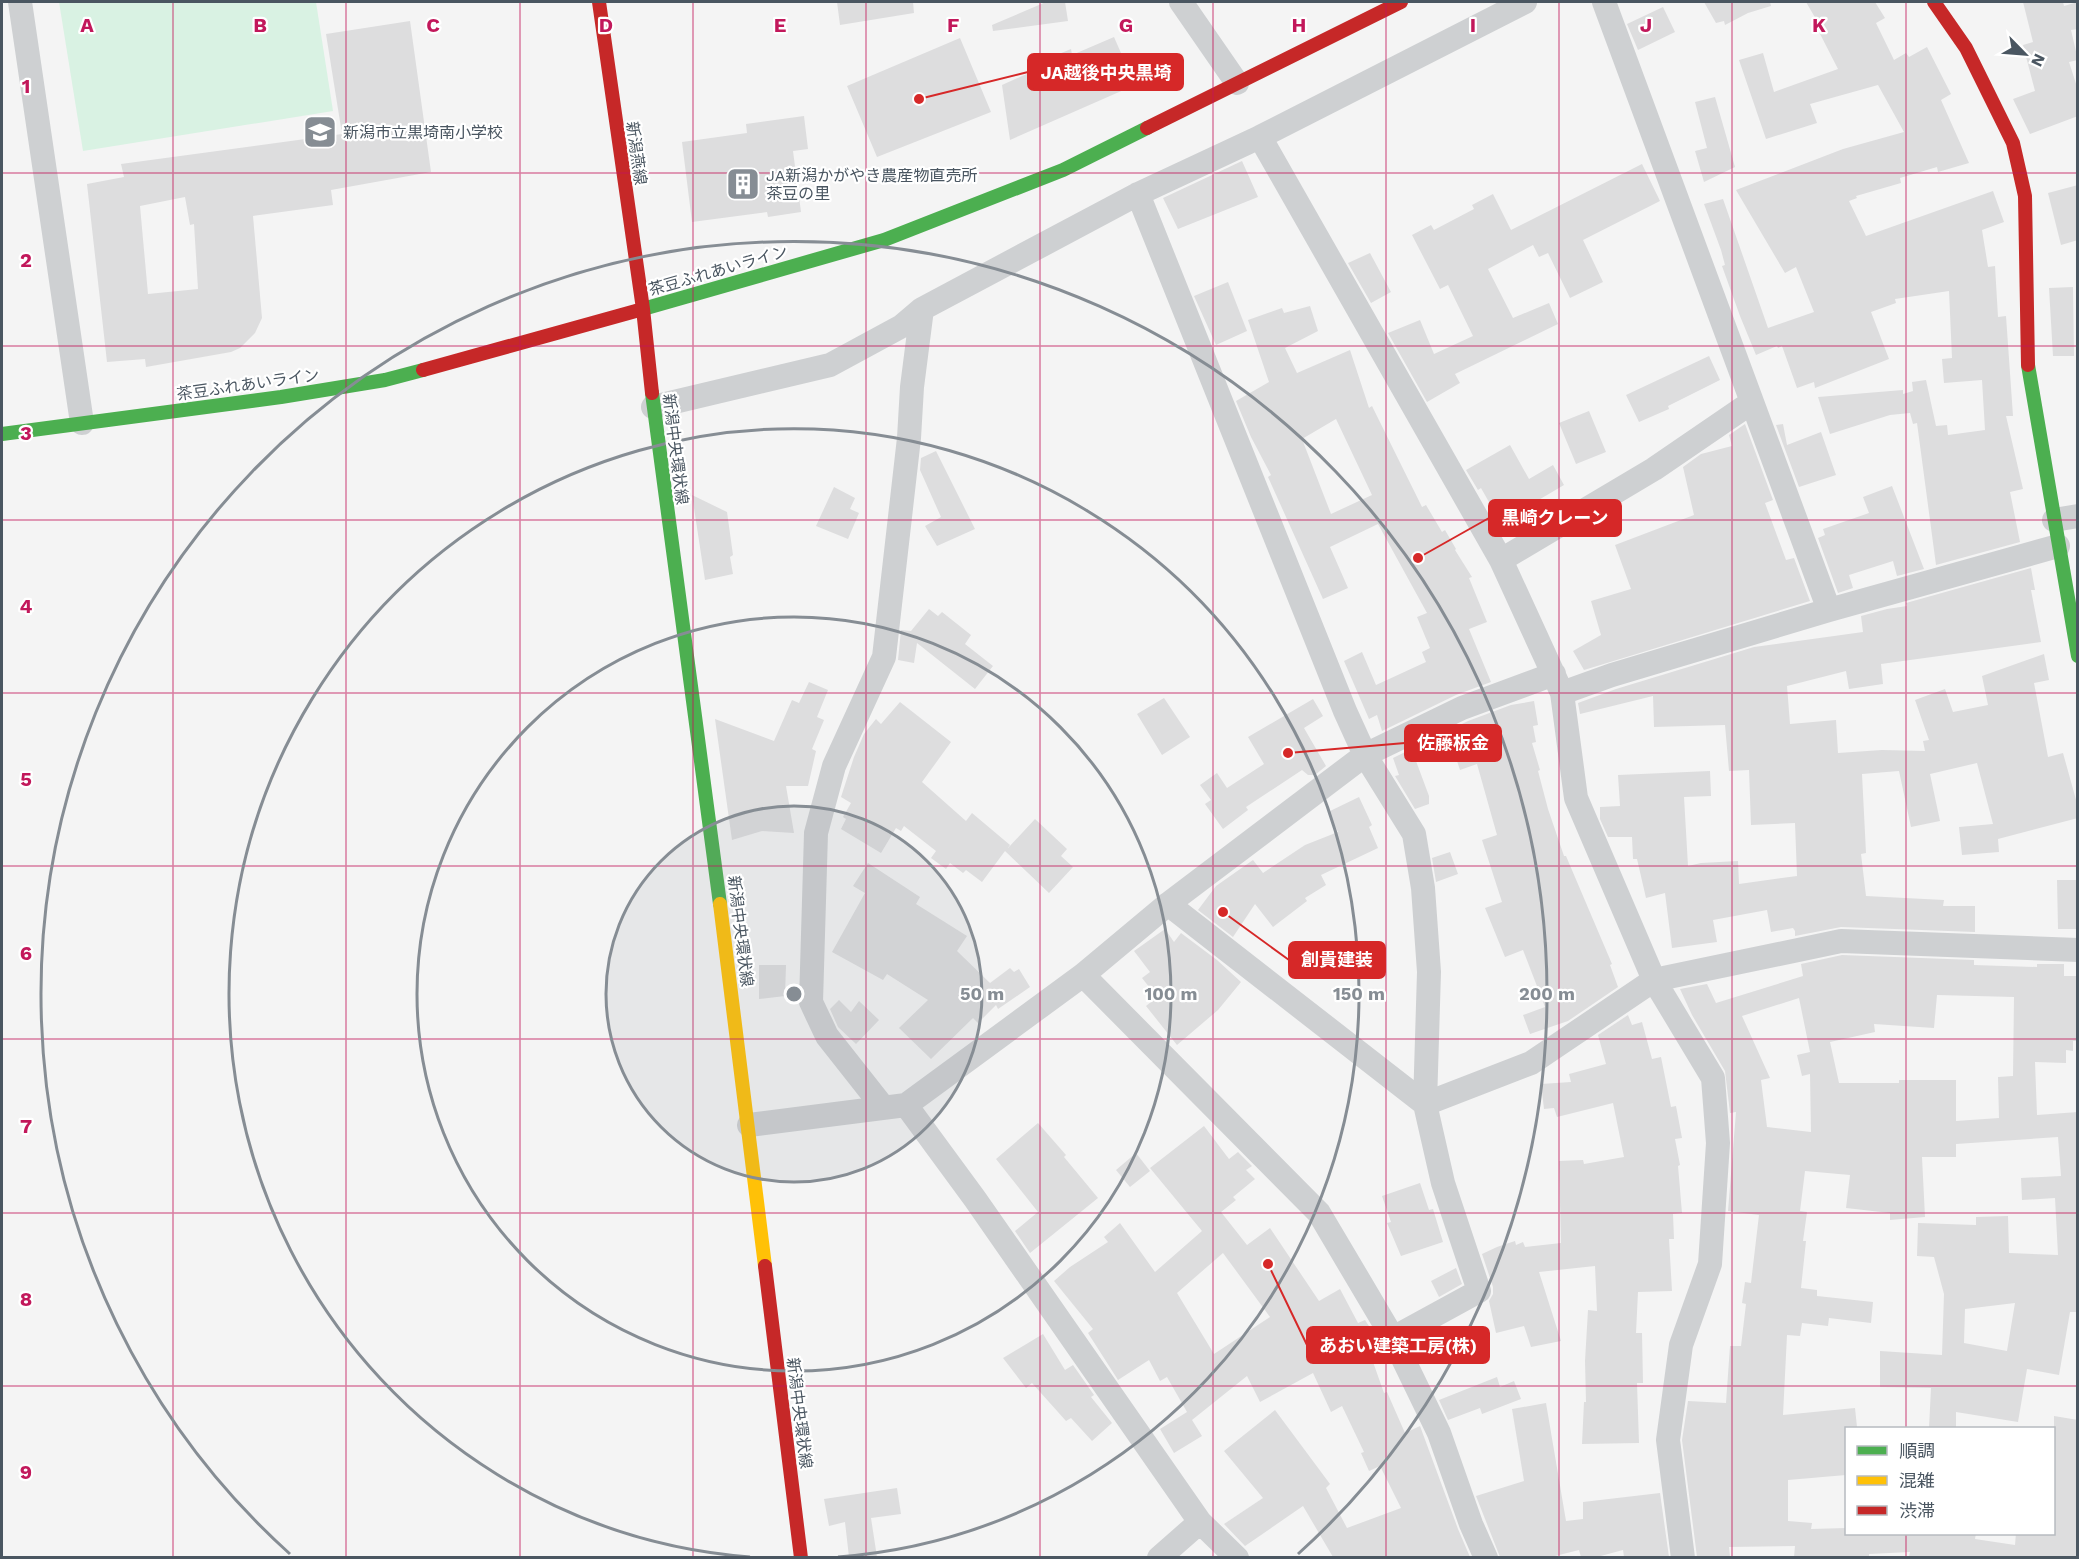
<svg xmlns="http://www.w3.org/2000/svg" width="2079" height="1559" font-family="'Work Sans','Noto Sans JP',sans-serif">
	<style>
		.green { fill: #d9f2e3 }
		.building { fill: #ddddde; fill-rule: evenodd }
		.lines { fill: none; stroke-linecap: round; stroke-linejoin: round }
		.street { stroke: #ced0d2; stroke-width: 24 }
		.fast { stroke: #4caf50; stroke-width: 14 }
		.slow { stroke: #ffc107; stroke-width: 14 }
		.jam { stroke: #c62828; stroke-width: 14 }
		.grid { fill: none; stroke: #c2185b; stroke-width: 1.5; stroke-opacity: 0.55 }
		.ring { fill: none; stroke: #868d94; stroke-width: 3 }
		.labels { text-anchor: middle; stroke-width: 4.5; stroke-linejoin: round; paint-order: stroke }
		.poi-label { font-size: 16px; fill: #4a5661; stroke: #fff; text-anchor: start }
		.street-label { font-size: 16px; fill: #4a5661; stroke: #fff }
		.grid-label { font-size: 20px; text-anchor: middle; font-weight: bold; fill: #c2185b; stroke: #fff; stroke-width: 4.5; stroke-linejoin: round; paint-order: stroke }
		.centre { fill: #868d94; stroke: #fff; stroke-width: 3 }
		.ring-label { font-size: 18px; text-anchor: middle; font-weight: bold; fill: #868d94; stroke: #fff; stroke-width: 4.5; stroke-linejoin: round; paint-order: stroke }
		.leader { fill: none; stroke: #d62828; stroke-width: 2 }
		.callout-dot { fill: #d62828; stroke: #fff; stroke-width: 2 }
		.callout { fill: #d62828; stroke: #d62828; stroke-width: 2 }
		.callout-label { font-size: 18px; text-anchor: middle; font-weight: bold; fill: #fff }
	</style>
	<rect width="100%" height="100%" fill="#f4f4f4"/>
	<path class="green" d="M59,2H316L333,111L83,151Z"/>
	<path class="building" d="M837,2H913L914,13L840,25Z
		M1046,2H1065L1068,21L993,31L992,25Z
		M1704,2H1770L1771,6L1748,13L1725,25L1724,21L1716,23Z
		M1806,2H1875L1885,18L1876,23L1894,60L1906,53L1909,57L1927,47L1951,94L1941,100L1969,163L1938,172L1937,167L1900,178L1901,183L1856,196L1857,198L1849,201L1866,236L1993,191L2004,222L1982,230L1988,267L1995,266L1998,317L2006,316L2013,416H2006L2023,489L2010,492L2020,542L1936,565L1917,423L1913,424L1910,413L1890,415L1830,434L1818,397L1903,390V394L1913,391L1912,382L1926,380L1936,426L1947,425L1948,435L1985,430L1982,380L1944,383L1942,359L1952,358L1949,291L1895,299L1896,303L1871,312L1889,359L1815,388L1814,382L1797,388L1782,346L1778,348L1777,346L1756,355L1740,316L1722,266L1725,265L1721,250L1704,204L1723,199L1768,328L1814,312L1796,267L1785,273L1736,190L1843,149L1904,132L1878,85L1810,104L1817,123L1766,139L1739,60L1763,53L1774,92L1838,69L1817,28L1820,26Z
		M2023,2H2063L2064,6L2078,2V29L2071,30L2078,60L2069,62L2078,90V116L2030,134L2013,99L2035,91L2023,45L2033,42Z
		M1663,7L1675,32L1638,50L1627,24Z
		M410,21L431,172L331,190L333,205L253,216L262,318L255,333L240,348L231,352L146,367L145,359L107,362L87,184L124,177L121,164L342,134L326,34ZM185,197L190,225L194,224L198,289L148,294L140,206Z
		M1114,37L1135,85L1010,140L1002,85L1049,64L1047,59L1071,49L1072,55Z
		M960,38L991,112L877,157L847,86Z
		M1715,97L1735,167L1704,182L1695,151L1707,148L1695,102Z
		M804,116L808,149L793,151L801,212L768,217L767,212L692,222L682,142L747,133L746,124Z
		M1242,161L1258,197L1178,229L1163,198Z
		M1642,164L1660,201L1583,240L1603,282L1570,298L1548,253L1539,257L1533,245L1488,269L1513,318L1549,303L1558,324L1455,374L1460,383L1427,402L1388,333L1420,320L1434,354L1473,336L1448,285L1440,289L1412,235L1431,225L1434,230L1474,209L1472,205L1493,194L1511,230Z
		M2078,185V240L2061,245L2048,193Z
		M1370,253L1391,292L1371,303L1348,263Z
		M1228,282L1247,331L1216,345L1194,296Z
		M2073,287L2074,356H2053L2049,288Z
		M1310,306L1318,331L1285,348L1297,373L1350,350L1369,408L1372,406L1422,507L1426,505L1442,532L1445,530L1456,549L1455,550L1472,577L1469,578L1487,622L1469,629L1491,682L1456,695L1382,731L1377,715L1369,719L1344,661L1362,652L1376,685L1426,662L1422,652L1430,648L1417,617L1427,613L1378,524L1330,547L1348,588L1323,599L1268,477L1271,475L1251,437L1236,401L1269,382L1248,320L1282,308L1284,313ZM1336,419L1372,495L1331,514L1302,439Z
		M1709,356L1720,380L1668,406L1669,409L1639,422L1626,395Z
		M1589,411L1606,452L1576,464L1559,423Z
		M1745,424L1773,500L1765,503L1786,560L1794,558L1810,601L1584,670L1573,651L1601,635L1591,601L1631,589L1615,545L1694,515L1683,467L1701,454L1732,446L1729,435Z
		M1783,424L1787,445L1821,432L1836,475L1799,487L1776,425Z
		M1510,445L1529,479L1553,465L1564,485L1525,508L1527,511L1502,525L1481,488L1478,490L1466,470Z
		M936,451L975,529L937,546L925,526L941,517L920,470L921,458Z
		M1892,486L1924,569L1897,576L1893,561L1849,575L1853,588L1838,593L1818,538L1825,535L1823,529L1869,513L1863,497Z
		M834,487L855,498L850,509L859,513L848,539L816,526Z
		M692,495L727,512L733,555L730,557L733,574L705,580Z
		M2031,568L2035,590H2031L2041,642L1881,664L1883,684L1849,689L1846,671L1787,686L1790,724L1836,720L1838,753L1882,750L1925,751L1923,741L1929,740L1915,700L1945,689L1953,712L1988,705L1982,676L2044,654L2049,680L2034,683L2048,757L2063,753L2078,807V818L1998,839L1999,852L1962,855L1959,827L1993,824L1977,763L1930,774L1940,821L1911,827L1899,771L1862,774L1866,853L1861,854L1866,896L1944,900L1943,906H1975V932L1841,927L1795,936V931L1793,928L1771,932L1767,910L1713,920L1717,942L1672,948L1665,893L1646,898L1637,859H1633L1632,837H1608L1600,819V807L1620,806L1618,775L1710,771L1711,796L1684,797L1688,866L1701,863L1738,861L1739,884L1797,876L1795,823L1751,825L1749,770L1729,771L1725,725L1654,727L1653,696L1580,714L1578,703L1616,689L1754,647L1863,632L1861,616L1887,609L1907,606L1906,603Z
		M929,609L938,616L942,612L971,635L965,644L993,666L975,689L917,643L914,663L898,660L901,630L911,631Z
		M809,682L828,690L817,717L824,720L812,749L816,751L808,786H786L794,833L762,831L732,840L715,719L774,741L792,700L799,703Z
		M1164,698L1190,737L1162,755L1137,714Z
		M1313,699L1323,716L1304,728L1326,766L1315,775H1308L1302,770L1246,807L1248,810L1223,829L1205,804L1211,800L1200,785L1217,773L1227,788L1264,764L1248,737Z
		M1534,701L1538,725L1533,726L1536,742L1532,743L1540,770L1538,771L1548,809L1564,856H1566L1612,964L1610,965L1618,987L1568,1021L1530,1034L1523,1015L1545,1007L1523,950L1505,957L1485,908L1502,902L1482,840L1497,835L1477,764L1460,770L1453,749L1416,761L1429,796V804L1415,809L1395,776L1399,775L1393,758L1468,721L1511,705Z
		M900,702L951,742L922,782L966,821L972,813L1010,845L1008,848L1035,819L1067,849L1061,856L1073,867L1049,893L1005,851L982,882L966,870L963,873L950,863L946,869L931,858L936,851L904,826L901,831L896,828L881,853L841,829L846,819L843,817L851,803L841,797L854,757L864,734L876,719L881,724Z
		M1359,797L1372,825L1369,827L1378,848L1321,875L1326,885L1305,898L1307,901L1273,927L1255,904L1233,937L1198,910L1216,886L1253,860L1263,873L1305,845L1338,832L1328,812Z
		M1450,852L1458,874L1436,882L1432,858Z
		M868,863L920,897L916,904L967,936L957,951L990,983L1010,968L1014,972L1019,969L1030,987L998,1009L996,1005L978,1023L973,1018L931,1059L899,1028L928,1000L887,974L883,980L832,952L865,893L853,886Z
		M2057,880H2078V929H2058Z
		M1165,929L1174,942L1181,933L1217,960L1241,982L1218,1010L1177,1045L1146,1006L1157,997L1142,978L1150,972L1134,951Z
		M1842,955L1974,960V965L2037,967V964H2064V976H2078L2077,1041H2073V1051L2066,1050V1063L2035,1062L2037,1115L2078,1112V1312H2070L2059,1375L2027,1369L2018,1422L1956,1412V1428H1929L1931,1388L1880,1387V1351L1942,1355L1944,1294L1934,1257L1917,1256L1918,1223L1976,1225V1217L2008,1216L2009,1253L2058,1255L2055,1198L2022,1200L2021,1178L2061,1176L2058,1137L1956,1144V1157H1922L1925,1217L1890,1220V1213L1846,1208L1850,1175L1805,1171L1800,1211L1807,1212L1803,1241H1806L1801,1288L1817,1290V1296L1873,1302L1871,1323L1829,1318L1828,1326L1802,1323L1800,1336L1787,1335L1783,1415L1855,1408L1857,1427L1846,1428V1475L1788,1480V1521L1812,1523L1811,1529L1846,1528V1533H1976L1975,1539L2015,1545L2016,1533H2054V1416L2078,1420V1557H1909L1910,1552L1869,1554V1557H1794L1795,1546L1729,1547L1730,1557H1697L1682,1440L1688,1401L1726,1403L1730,1346H1741L1746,1304L1742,1303L1745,1282L1751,1283L1759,1215L1728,1211L1736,1112L1730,1113L1725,1071L1692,1015L1680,989L1707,984L1716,1003L1803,976L1801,964ZM1937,995L2014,997L2013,1076L1998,1077L1999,1118L1956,1121V1080H1899V1083H1839L1830,1042L1875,1032L1874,1024L1934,1028ZM1799,998L1810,1052L1797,1055L1802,1076L1810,1074L1811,1132L1767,1127L1761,1080L1770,1078L1742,1016ZM2015,1303L2007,1351L1964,1343L1965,1309Z
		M759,965H786L785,996L759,999Z
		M839,1000L851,1012L859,1001L879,1020L856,1044L838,1027L830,1009Z
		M1628,1015L1632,1025L1642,1022L1652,1059L1661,1057L1671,1107L1676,1106L1682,1138L1675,1139L1680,1165L1678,1166L1682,1213L1673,1214L1674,1239H1669L1672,1291L1638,1292L1636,1333H1642L1643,1383H1637L1639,1443L1582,1444L1584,1402H1586L1585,1361L1588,1310L1597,1311L1595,1266L1539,1272L1561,1341L1531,1347L1524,1326L1496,1333L1489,1301L1493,1294V1287L1482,1254L1497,1247L1515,1241L1516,1245L1523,1242L1525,1247L1561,1243L1559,1161L1583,1160L1584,1164L1624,1157L1613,1103L1557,1117L1554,1108L1544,1109L1541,1084L1571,1082L1569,1074L1606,1064L1598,1035Z
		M1038,1123L1066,1155L1064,1157L1098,1198L1030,1253L1015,1231L1038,1212L996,1159Z
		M1204,1126L1229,1159L1238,1152L1252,1166L1246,1170L1255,1179L1233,1197L1236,1200L1221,1212L1247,1245L1270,1228L1319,1301L1340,1289L1358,1323L1365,1320L1378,1340L1367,1345L1384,1393L1387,1392L1405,1433L1420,1426L1458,1529L1470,1557H1333L1303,1506L1245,1546L1224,1524L1263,1498L1224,1451L1275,1410L1330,1484L1326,1488L1347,1528L1401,1508L1380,1466L1369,1471L1361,1453L1364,1452L1342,1406L1331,1412L1313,1373L1260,1402L1247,1376L1192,1420L1202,1436L1174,1453L1160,1429L1187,1412L1167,1377L1160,1381L1149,1360L1118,1380L1088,1333L1093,1329L1054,1281L1070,1267L1108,1242L1104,1237L1120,1223L1155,1272L1202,1231L1150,1168ZM1223,1253L1270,1317L1214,1354L1177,1293Z
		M1136,1153L1150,1171L1130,1187L1116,1170Z
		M1420,1183L1429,1210L1433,1209L1443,1242L1401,1256L1387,1223L1391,1222L1382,1196Z
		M1456,1268L1462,1284L1439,1297L1431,1281Z
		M1043,1334L1065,1370L1073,1365L1094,1395L1091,1397L1112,1423L1092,1441L1071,1418L1066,1421L1032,1383L1026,1388L1003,1358Z
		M1497,1377L1500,1387L1514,1381L1521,1399L1482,1414L1480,1408L1448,1420L1439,1400Z
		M1546,1403L1566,1521L1583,1519V1502L1660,1493L1669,1557H1624L1623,1550L1597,1557H1581L1579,1550L1551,1557H1500L1476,1496L1524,1481L1512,1409Z
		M897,1488L901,1514L871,1518L877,1557H849L845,1522L829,1526L824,1499Z"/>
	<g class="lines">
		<path class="street" d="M20,2L82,423
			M1181,2L1237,83
			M1604,2L1829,610
			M1260,137L1501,560L1562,693L1576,798L1654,980L1713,1078L1718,1143L1710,1264L1681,1345L1668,1440L1683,1558
			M1138,194L1345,711L1365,755L1414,834L1423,888L1429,972L1425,1104L1443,1183L1479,1291L1393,1338L1439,1433L1471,1524L1486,1558
			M653,407L830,365L902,326L922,309L1138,194L1260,137L1525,2
			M2054,520L2078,516
			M1501,560L1654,469L1752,402
			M1562,693L1612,675L1829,610L2058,546
			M1168,904L1425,1104
			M1083,975L1319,1213L1393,1338
			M1425,1104L1531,1063L1654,980L1841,941L2078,950
			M906,1105L975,1199L1200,1522L1237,1558
			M883,1107L827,1036L811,1002L816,833L834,766L884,657L909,438L912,387L922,309
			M749,1125L906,1105L1083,975L1168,904L1365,755L1462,708L1554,674
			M1159,1558L1200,1522"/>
		<path class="fast" d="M643,309L884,240L1063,170L1147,128
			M2028,365L2078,656
			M652,393L720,904
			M2,434L281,397L385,380L423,370"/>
		<path class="slow" d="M720,904L765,1266"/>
		<path class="jam" d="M599,2L643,309L652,393
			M1934,2L1966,48L2013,143L2025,196L2028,365
			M1147,128L1401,2
			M423,370L643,309
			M765,1266L801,1558"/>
	</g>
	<path class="grid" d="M173,2V1558M346,2V1558M520,2V1558M693,2V1558M866,2V1558M1040,2V1558M1213,2V1558M1386,2V1558M1559,2V1558M1732,2V1558M1906,2V1428M2,173H2078M2,346H2078M2,520H2078M2,693H2078M2,866H2078M2,1039H2078M2,1213H2078M2,1386H2078M1906,1534V1558"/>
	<circle cx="794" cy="994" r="188" fill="#868d94" fill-opacity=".12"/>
	<g class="ring">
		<circle cx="794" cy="994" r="188"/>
		<circle cx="794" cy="994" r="377"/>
		<path d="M750 1557A565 565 0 1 1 838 1557"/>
		<path d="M290 1554A753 753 0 1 1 1298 1554"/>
	</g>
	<defs>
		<g id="school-square" transform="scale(1.725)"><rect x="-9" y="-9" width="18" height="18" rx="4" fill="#868d94" stroke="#fff"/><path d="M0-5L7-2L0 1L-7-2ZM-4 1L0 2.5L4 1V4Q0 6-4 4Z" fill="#fff"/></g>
		<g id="building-square" transform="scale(1.725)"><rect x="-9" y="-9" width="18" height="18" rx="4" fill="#868d94" stroke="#fff"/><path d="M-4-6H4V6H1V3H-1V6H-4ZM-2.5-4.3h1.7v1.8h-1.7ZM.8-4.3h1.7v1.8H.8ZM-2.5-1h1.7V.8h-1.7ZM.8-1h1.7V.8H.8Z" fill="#fff"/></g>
	</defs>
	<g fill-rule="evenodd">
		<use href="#school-square" x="320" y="132"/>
		<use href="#building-square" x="743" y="184"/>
	</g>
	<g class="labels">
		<g class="poi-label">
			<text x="343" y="138">新潟市立黒埼南小学校</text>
			<text x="766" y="181">JA新潟かがやき農産物直売所<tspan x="766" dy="18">茶豆の里</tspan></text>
		</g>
		<g class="street-label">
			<text transform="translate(637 153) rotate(82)" y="6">新潟燕線</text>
			<text transform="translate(718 270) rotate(-16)" y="6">茶豆ふれあいライン</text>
			<text transform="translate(248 384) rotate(-8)" y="6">茶豆ふれあいライン</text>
			<text transform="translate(676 449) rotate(83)" y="6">新潟中央環状線</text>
			<text transform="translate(741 931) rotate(83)" y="6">新潟中央環状線</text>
			<text transform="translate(800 1413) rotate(83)" y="6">新潟中央環状線</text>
		</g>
	</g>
	<g class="grid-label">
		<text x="87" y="32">A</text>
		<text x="260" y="32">B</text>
		<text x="433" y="32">C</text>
		<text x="606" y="32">D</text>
		<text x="780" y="32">E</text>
		<text x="953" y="32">F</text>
		<text x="1126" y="32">G</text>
		<text x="1299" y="32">H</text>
		<text x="1473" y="32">I</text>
		<text x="1646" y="32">J</text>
		<text x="1819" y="32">K</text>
		<text x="26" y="93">1</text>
		<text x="26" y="267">2</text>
		<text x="26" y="440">3</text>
		<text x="26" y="613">4</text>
		<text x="26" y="786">5</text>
		<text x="26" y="960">6</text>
		<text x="26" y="1133">7</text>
		<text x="26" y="1306">8</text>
		<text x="26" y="1479">9</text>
	</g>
	<circle cx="794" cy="994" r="9" class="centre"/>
	<g class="ring-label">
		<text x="982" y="1000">50 m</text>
		<text x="1171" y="1000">100 m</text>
		<text x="1359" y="1000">150 m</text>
		<text x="1547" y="1000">200 m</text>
	</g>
	<path class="leader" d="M919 99L1028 72M1418 558L1489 518M1288 753L1405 743M1223 912L1289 960M1268 1264L1307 1345"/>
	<g class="callout-dot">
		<circle cx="919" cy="99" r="6"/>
		<circle cx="1418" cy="558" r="6"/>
		<circle cx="1288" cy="753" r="6"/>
		<circle cx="1223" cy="912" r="6"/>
		<circle cx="1268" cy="1264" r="6"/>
	</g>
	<g class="callout">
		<rect x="1028" y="54" width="155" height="36" rx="6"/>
		<rect x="1489" y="500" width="132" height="36" rx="6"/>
		<rect x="1405" y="725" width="96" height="36" rx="6"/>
		<rect x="1289" y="942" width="96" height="36" rx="6"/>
		<rect x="1307" y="1327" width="182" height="36" rx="6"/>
	</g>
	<g class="callout-label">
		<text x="1106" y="79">JA越後中央黒埼</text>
		<text x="1555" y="524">黒崎クレーン</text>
		<text x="1453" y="749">佐藤板金</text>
		<text x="1337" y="966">創貴建装</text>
		<text x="1398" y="1352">あおい建築工房(株)</text>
	</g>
	<rect width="2079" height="1559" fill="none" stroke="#4a5661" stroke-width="6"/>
	<rect x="1845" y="1427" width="210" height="108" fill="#ffffff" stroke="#b7bbc0" stroke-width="1.5"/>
	<rect x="1857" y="1446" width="30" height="9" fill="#4caf50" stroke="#b7bbc0" stroke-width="1.5"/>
	<text x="1899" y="1457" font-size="18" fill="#4a5661">順調</text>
	<rect x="1857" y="1476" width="30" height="9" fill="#ffc107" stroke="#b7bbc0" stroke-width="1.5"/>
	<text x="1899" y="1487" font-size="18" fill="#4a5661">混雑</text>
	<rect x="1857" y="1506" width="30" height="9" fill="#c62828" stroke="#b7bbc0" stroke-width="1.5"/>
	<text x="1899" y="1517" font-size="18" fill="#4a5661">渋滞</text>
	<g transform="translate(2025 54) rotate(115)" stroke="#ffffff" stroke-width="4.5" paint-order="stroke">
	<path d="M0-4.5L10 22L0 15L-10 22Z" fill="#4a5661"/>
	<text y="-9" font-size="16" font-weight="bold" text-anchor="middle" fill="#4a5661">N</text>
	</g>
</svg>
